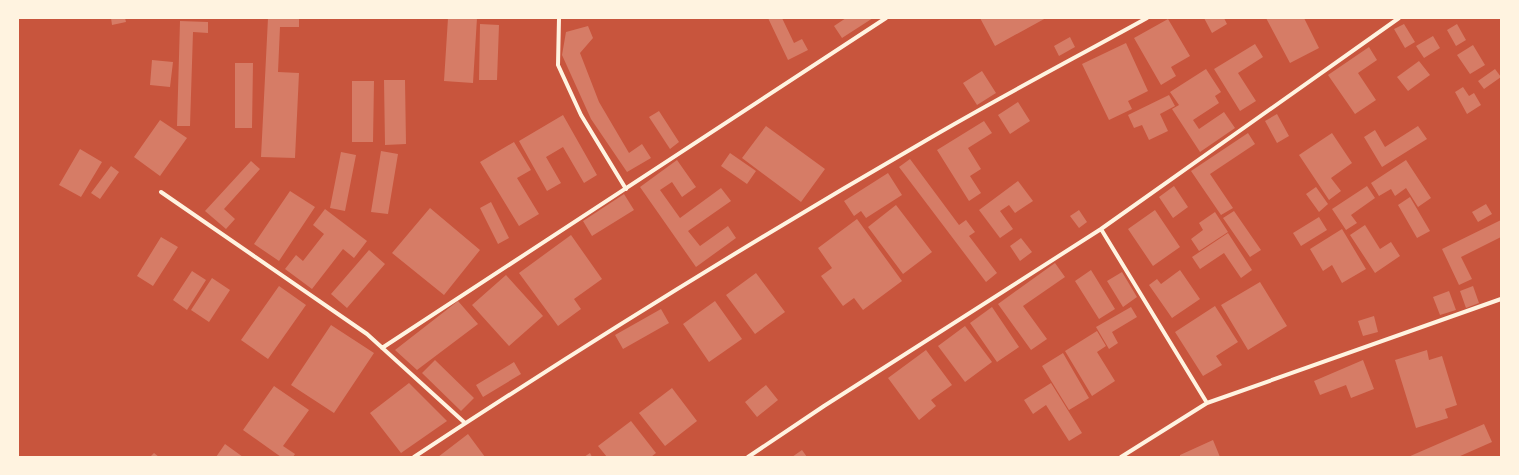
<svg xmlns="http://www.w3.org/2000/svg" width="1519" height="475" font-family="'Source Sans 3',sans-serif">
	<style>
		.building { fill: #d67c66 }
		.lines { fill: none; stroke-linecap: round; stroke-linejoin: round }
		.minor { stroke: #fff3e0; stroke-width: 4 }
	</style>
	<rect width="100%" height="100%" fill="#c8553d"/>
	<path class="building" d="M111,18H125L126,22L112,25Z
		M268,18H299V27H280L278,72L299,73L295,158L261,157Z
		M448,18H477L473,83L444,81Z
		M768,18H782L794,43L802,39L808,50L788,60Z
		M846,18H873L842,38L834,26Z
		M980,18H1046L995,46Z
		M1204,18H1224L1227,24L1212,33Z
		M1266,18H1304L1319,48L1290,63Z
		M1168,19L1190,56L1171,67L1176,76L1161,85L1134,38Z
		M180,21L208,22V33L193,32L190,126H177Z
		M480,24L499,25L497,80H479Z
		M1404,24L1415,42L1405,48L1394,29Z
		M1457,24L1466,40L1456,46L1447,30Z
		M588,26L593,38L580,53L599,102L629,153L642,144L651,158L627,172L591,119L562,55L566,32Z
		M1433,36L1440,48L1424,58L1416,46Z
		M1070,37L1075,47L1059,56L1054,46Z
		M1126,43L1148,91L1128,101L1132,109L1109,120L1082,64Z
		M1255,44L1263,57L1238,73L1256,101L1240,111L1214,69Z
		M1473,45L1485,65L1470,74L1457,55Z
		M1369,47L1377,60L1358,73L1376,100L1355,114L1328,75Z
		M152,60L173,62L170,87L150,85Z
		M1419,61L1430,75L1408,91L1397,77Z
		M235,63H253L252,128H235Z
		M1206,69L1221,92L1215,96L1219,103L1193,120L1199,129L1224,112L1235,128L1200,152L1172,109L1179,105L1170,92Z
		M1495,69L1501,77L1484,89L1478,81Z
		M982,71L996,93L977,105L963,83Z
		M384,80H405L406,144L385,145Z
		M352,81H374L373,142H352Z
		M1463,87L1469,96L1474,93L1481,105L1467,114L1455,92Z
		M1169,95L1175,106L1160,114L1168,131L1149,140L1142,125L1134,128L1128,115Z
		M1018,102L1030,121L1010,134L998,115Z
		M659,111L679,142L670,149L649,117Z
		M1277,114L1289,136L1277,143L1265,121Z
		M563,115L597,175L584,183L563,147L546,157L561,183L547,191L519,141Z
		M160,120L187,138L160,176L134,157Z
		M984,121L992,133L968,148L981,169L970,176L981,193L969,201L937,150Z
		M766,126L825,169L801,202L742,158Z
		M1418,126L1427,139L1382,167L1364,137L1375,130L1385,147Z
		M1248,133L1255,144L1210,174L1233,208L1221,215L1191,171Z
		M1332,133L1352,163L1331,178L1341,191L1329,200L1299,155Z
		M514,142L531,170L517,178L539,214L519,226L480,162Z
		M80,149L102,162L81,197L59,185Z
		M381,151L398,154L388,214L371,212Z
		M341,152L356,155L345,211L330,208Z
		M730,153L756,171L747,184L721,166Z
		M910,159L959,225L966,220L975,232L969,236L997,273L986,282L899,167Z
		M677,160L696,187L682,197L672,182L660,190L680,218L721,188L731,201L688,231L700,246L728,226L736,238L696,267L640,187Z
		M1406,160L1431,198L1418,207L1406,188L1395,196L1391,189L1379,196L1371,183Z
		M251,161L260,169L224,209L235,219L226,229L205,211Z
		M111,166L119,172L100,199L91,193Z
		M888,173L902,195L866,218L861,211L854,216L844,201Z
		M1018,181L1033,201L1015,213L1009,205L1000,211L1013,229L1000,238L979,210Z
		M1174,186L1188,207L1173,218L1159,197Z
		M1367,186L1375,198L1351,215L1357,223L1346,230L1332,209Z
		M1316,187L1328,204L1319,212L1306,194Z
		M290,191L315,207L279,261L254,244Z
		M624,194L634,210L592,236L583,221Z
		M1410,197L1430,231L1417,238L1398,205Z
		M491,202L509,238L498,244L480,208Z
		M1486,204L1492,214L1478,222L1472,212Z
		M896,205L932,252L903,274L868,227Z
		M430,208L480,250L444,295L392,253Z
		M325,209L367,241L354,258L343,249L312,289L285,269L296,255L303,261L324,234L313,225Z
		M1079,210L1087,222L1079,228L1070,216Z
		M1155,210L1180,247L1153,266L1128,229Z
		M1234,211L1261,250L1250,257L1223,218Z
		M1215,212L1228,232L1199,251L1191,239L1203,230L1199,223Z
		M1319,217L1327,230L1301,246L1293,233Z
		M857,219L902,281L863,310L854,298L843,306L821,276L832,268L818,248Z
		M1501,220V237L1461,257L1472,279L1459,285L1442,249Z
		M1365,225L1380,249L1391,242L1400,256L1375,273L1350,235Z
		M1342,229L1366,269L1342,283L1332,265L1323,271L1310,249Z
		M1228,233L1252,270L1241,278L1224,253L1200,269L1192,257Z
		M571,235L602,279L574,299L581,309L558,326L519,273Z
		M161,237L178,247L153,286L137,276Z
		M1021,238L1032,252L1020,261L1010,246Z
		M369,250L385,264L347,308L331,294Z
		M1055,263L1065,277L1023,306L1047,339L1031,350L998,304Z
		M1091,270L1115,309L1099,319L1075,281Z
		M1180,270L1200,299L1172,318L1149,285L1157,279L1161,284Z
		M192,271L206,280L187,310L173,300Z
		M1122,272L1137,297L1123,307L1107,281Z
		M756,273L785,312L755,334L726,295Z
		M506,275L543,316L509,346L472,305Z
		M212,278L230,290L209,322L191,310Z
		M1260,282L1287,326L1248,350L1221,305Z
		M279,286L306,305L268,359L241,340Z
		M1473,286L1479,303L1466,308L1460,291Z
		M1449,291L1456,310L1440,315L1433,297Z
		M458,301L478,324L417,370L395,350Z
		M715,301L742,339L709,362L683,324Z
		M1215,306L1238,342L1216,356L1222,365L1203,376L1175,332Z
		M992,307L1019,347L997,362L970,323Z
		M1131,307L1137,317L1112,332L1118,343L1109,349L1096,327Z
		M661,309L669,323L623,349L615,335Z
		M1374,316L1378,332L1363,336L1358,321Z
		M331,325L374,353L334,413L291,385Z
		M965,326L992,362L965,382L938,346Z
		M1097,331L1106,346L1097,352L1115,381L1092,396L1065,351Z
		M926,350L952,385L931,400L936,406L919,420L888,378Z
		M1427,350L1429,360L1442,356L1457,405L1445,409L1448,418L1416,428L1395,360Z
		M1063,353L1089,398L1069,410L1042,366Z
		M435,360L474,398L461,411L422,373Z
		M1363,360L1374,389L1351,398L1346,385L1320,395L1314,381Z
		M514,362L521,374L483,397L476,385Z
		M409,383L447,421L401,453L370,413Z
		M1051,383L1082,433L1069,441L1046,405L1033,414L1024,400Z
		M766,385L778,400L757,417L745,402Z
		M274,386L309,410L283,446L295,454L293,457H281L243,430Z
		M672,388L697,421L665,446L639,413Z
		M631,421L656,453L651,457H607L598,446Z
		M1484,424L1492,442L1458,457H1408Z
		M468,434L485,457H438Z
		M1213,440L1220,457H1180V455Z
		M225,444L243,457H216Z
		M802,450L807,457H792Z
		M154,453L159,457H150Z
		M590,453L592,457H584Z"/>
	<g class="lines">
		<path class="minor" d="M559,18L558,65L581,115L626,189
			M161,192L367,334L465,423
			M1101,229L1207,403
			M382,348L886,18
			M414,457C581,347 752,241 925,141C998,98 1073,59 1147,18
			M748,457L824,406L1101,229L1399,18
			M1121,457L1207,403L1501,299"/>
	</g>
	<rect width="1519" height="475" fill="none" stroke="#fff3e0" stroke-width="38"/>
</svg>
